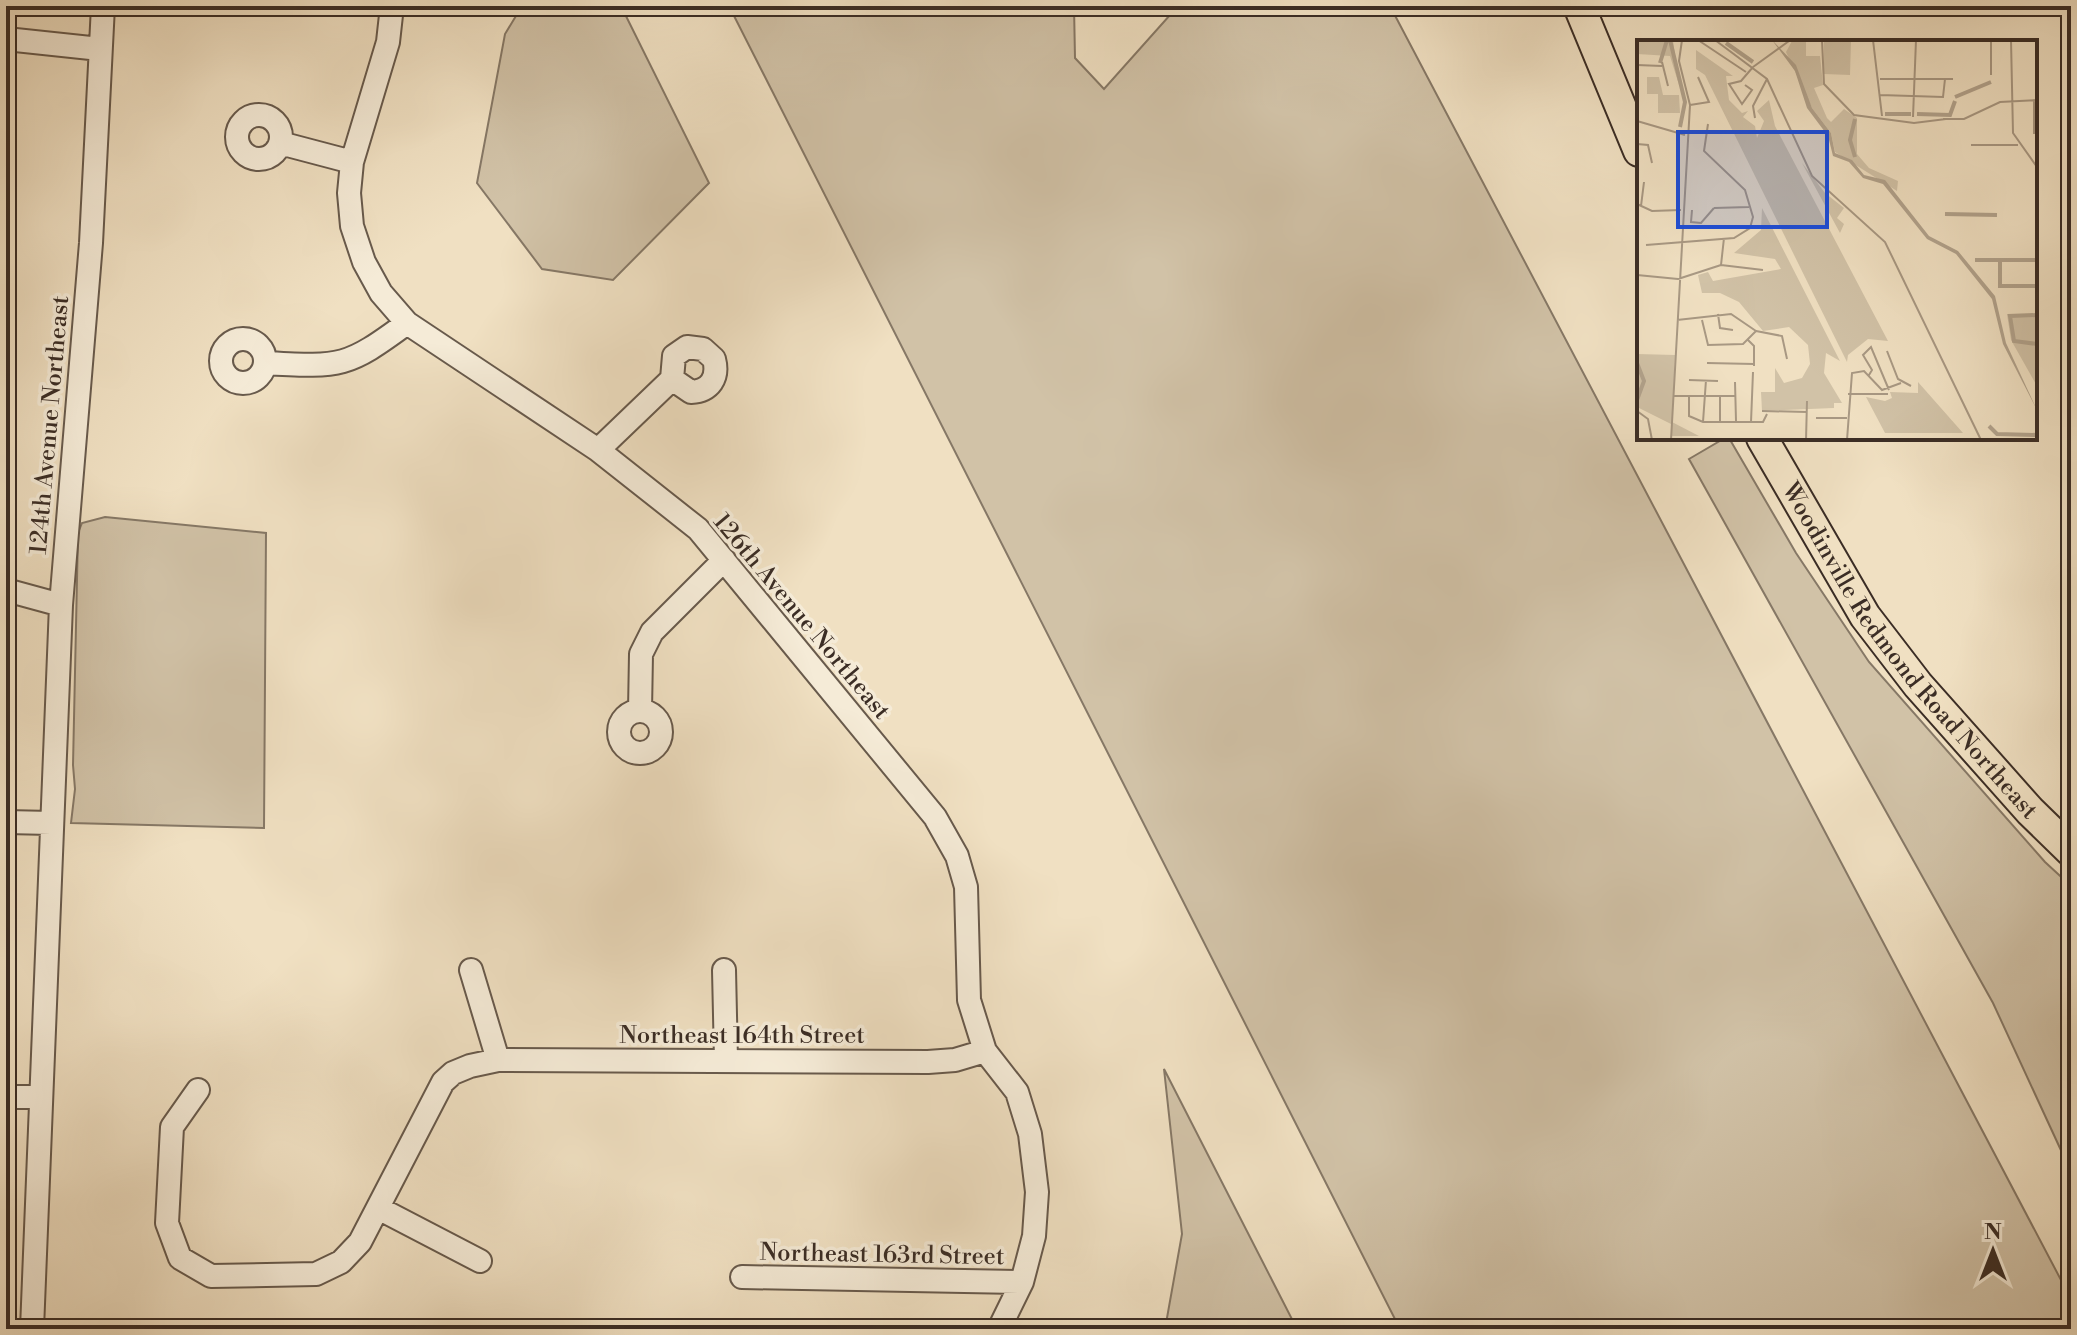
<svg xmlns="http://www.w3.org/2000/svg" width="2077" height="1335" font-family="'Libre Bodoni',serif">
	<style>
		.green { fill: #d1c2a7; stroke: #867866; stroke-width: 2 }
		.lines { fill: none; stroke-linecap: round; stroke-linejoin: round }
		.minor-casing { stroke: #685a4c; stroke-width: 26 }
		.major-casing { stroke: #3b2d25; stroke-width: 34 }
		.minor { stroke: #f5ebd7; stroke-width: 22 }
		.major { stroke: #f0e0c2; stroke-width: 30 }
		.labels { text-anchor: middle; stroke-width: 7; stroke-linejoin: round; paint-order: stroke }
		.street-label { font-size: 24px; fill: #3b2d25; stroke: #f5ebd7 }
		.inset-river { fill: none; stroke: #b2a38d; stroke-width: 4 }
		.inset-road { fill: none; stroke: #a89883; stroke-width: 2 }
		.view { fill: #1d4ed8; fill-opacity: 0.15; stroke: #1d4ed8; stroke-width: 4 }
		.inset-edge { fill: none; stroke: #3b2d25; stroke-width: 4 }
	</style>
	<rect width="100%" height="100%" fill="#f0e0c2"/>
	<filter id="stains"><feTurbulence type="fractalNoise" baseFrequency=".0025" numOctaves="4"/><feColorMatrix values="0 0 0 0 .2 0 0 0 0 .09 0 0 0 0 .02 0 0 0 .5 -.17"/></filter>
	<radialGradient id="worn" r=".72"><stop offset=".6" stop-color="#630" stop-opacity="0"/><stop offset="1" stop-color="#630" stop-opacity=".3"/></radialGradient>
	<path class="green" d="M522,6H621L709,183L613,280L542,269L477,183L505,34Z
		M729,6H1074L1075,58L1104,89L1178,6H1390L2071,1299V1329H1400Z
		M1725,438H1729L1796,553L1869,662L2045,862L2071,886V1172L1993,1003L1689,459Z
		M105,517L266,533L264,828L71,823L75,789L73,765L78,533L82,523Z
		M1164,1069L1297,1329H1165L1182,1234Z"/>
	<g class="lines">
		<g class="minor-casing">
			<path id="minor" d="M392,6L388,42L352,162L349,193L352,226L364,262L381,293L407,323L598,450L698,529L935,817L957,856L966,887L969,1000L985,1051L1017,1092L1030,1134L1037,1192L1034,1236L1022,1282L999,1329
				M6,39L100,49
				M237 137a22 22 0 1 1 44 0a22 22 0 1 1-44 0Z
				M280,143L352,162
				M221 361a22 22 0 1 1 44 0a22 22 0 1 1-44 0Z
				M266,363C341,367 346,368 407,323
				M598,450L672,379L691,392C710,391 719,378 714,359L703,349L687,347L674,356L672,379
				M6,590L61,605
				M640,711L641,654L652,632L724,560
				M619 732a21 21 0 1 1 42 0a21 21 0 1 1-42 0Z
				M6,822L51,823
				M471,970L498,1060
				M724,970L726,1060
				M198,1090L172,1127L167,1223L180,1258L211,1276L316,1274L341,1262L360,1242L443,1082L453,1073L470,1066L498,1060L928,1062L955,1060L985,1051
				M6,1097H41
				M380,1209L480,1261
				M742,1277L1022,1282
				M32,1329L61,605L91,243L103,6"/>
		</g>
		<g class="major-casing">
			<g id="major">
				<path d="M1579,6L1639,151"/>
				<path id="s1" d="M1762,438L1865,616L1918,685L2030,811L2071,851"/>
			</g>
		</g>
		<use href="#minor" class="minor"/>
		<use href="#major" class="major"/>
	</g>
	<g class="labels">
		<g class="street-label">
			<text transform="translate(49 425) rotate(-85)" y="8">124th Avenue Northeast</text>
			<text transform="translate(802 616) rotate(50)" y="8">126th Avenue Northeast</text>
			<text dy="8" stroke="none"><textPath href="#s1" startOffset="260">Woodinville Redmond Road Northeast</textPath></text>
			<text x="742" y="1043">Northeast 164th Street</text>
			<text transform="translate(882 1254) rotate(1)" y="8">Northeast 163rd Street</text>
		</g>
	</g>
	<g transform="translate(1637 40)">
		<rect width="400" height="400" fill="#f0e0c2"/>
		<path d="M0,0H36L42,45L33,16L0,14ZM169,0V16H183L186,45L177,48L190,78L194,82L207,69L220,78V114L232,128L261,141L260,151L198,112L194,93L175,68L149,12L155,1ZM187,0H214L213,35L187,34ZM59,10L96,36H89L92,60L105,73L111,71L106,77L118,86L120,98L127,81L120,71L132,60L138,86L251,301L231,299L211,315L210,322L68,35L59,29ZM10,37H22L26,55H42L43,73H21V54H10ZM165,123L188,153L207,168L200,178L207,184L203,193ZM125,168L203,321L189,313L187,333L205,363H197V368L125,371L124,352H138V328L147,343L165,338L173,324L171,305L152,287L126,291L102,262L83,253H65L61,235L71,232L76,241L144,229L138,219L97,213L124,190ZM370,274H400V346L374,300ZM0,314L38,315L35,382L62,396H34V384L0,367ZM281,342L326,393H248L229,357L248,361L255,358L253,352L281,353Z" fill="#d1c2a7"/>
		<path d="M135,0L159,25L175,68L194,93L198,113L215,120L227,135L248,140L292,196L321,211L358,256L369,303L400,370L366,304L355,259L319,214L290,199L246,144L226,138L212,122L196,116L191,96L170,68L158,31Z" fill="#b2a38d"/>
		<path class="inset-river" d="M33,0L48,62L43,87M89,3L116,22M23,23L30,0M318,57L354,42M248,74H274M280,74L313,75L318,61M218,79L213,100L218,117M308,174L360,175M338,220H400M363,220V246H400M400,275L373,276L377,301L400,304M0,323L7,341L0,360M352,386L360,394L400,395"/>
		<path class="inset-road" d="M61,0L109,32M78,0L130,39L175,136L248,202L344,400M185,0L187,44L217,75L277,83L309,79M236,0L245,76M354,0V35M374,0L376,93L400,127M25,22L31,46M0,25L25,26M116,27L152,1M243,39H316M108,45L115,50L105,64L92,44L104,41L116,27M243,55L306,57L308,39M397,60V94M53,65L72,62L61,37M276,77L279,0M118,78L116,66L130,39M306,79H327L363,62L400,60M0,81L48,95M0,104L11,105L15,123M334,105H381M0,164L15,171L44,170M4,166L7,142M77,168L112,167M55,170L54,182L64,183L77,168M9,205L97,198L113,188L116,177L108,150L67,111L71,84M84,225L126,230M84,225L87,198M0,235L41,239M41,239L84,225M81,274L83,288L96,290M40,280L94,274L119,291M65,280L71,305L106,304L119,291M119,291L145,296L150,319M111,300L117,306V326M250,311L261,339L274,346M70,323L117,324M232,335L235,330L226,315L234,307L252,350M52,340L81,341M98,342L99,381M211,354H251M36,356H99M52,356V376L66,382H126L130,374M0,371L11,379L15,400M125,371L170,372M179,378H210M66,382L69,340M114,382L116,332M83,383V356M34,400L53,65L42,21L45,0M169,400L170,361M210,400L215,333L227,331L245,350L264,343"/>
		<path class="view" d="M41,92H190V187H41Z"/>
		<rect width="400" height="400" class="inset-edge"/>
	</g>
	<rect width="2077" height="1335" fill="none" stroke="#f0e0c2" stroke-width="32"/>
	<rect x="8" y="8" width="2061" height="1319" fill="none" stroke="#3b2d25" stroke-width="4"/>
	<rect x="16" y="16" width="2045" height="1303" fill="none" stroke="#3b2d25" stroke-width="2"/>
	<g transform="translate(1993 1251)" stroke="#f5ebd7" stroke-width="6" paint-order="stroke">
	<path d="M0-6L14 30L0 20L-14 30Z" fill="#3b2d25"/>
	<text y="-12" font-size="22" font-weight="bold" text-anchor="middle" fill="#3b2d25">N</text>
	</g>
	<rect width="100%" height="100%" filter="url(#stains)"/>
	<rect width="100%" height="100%" fill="url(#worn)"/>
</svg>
